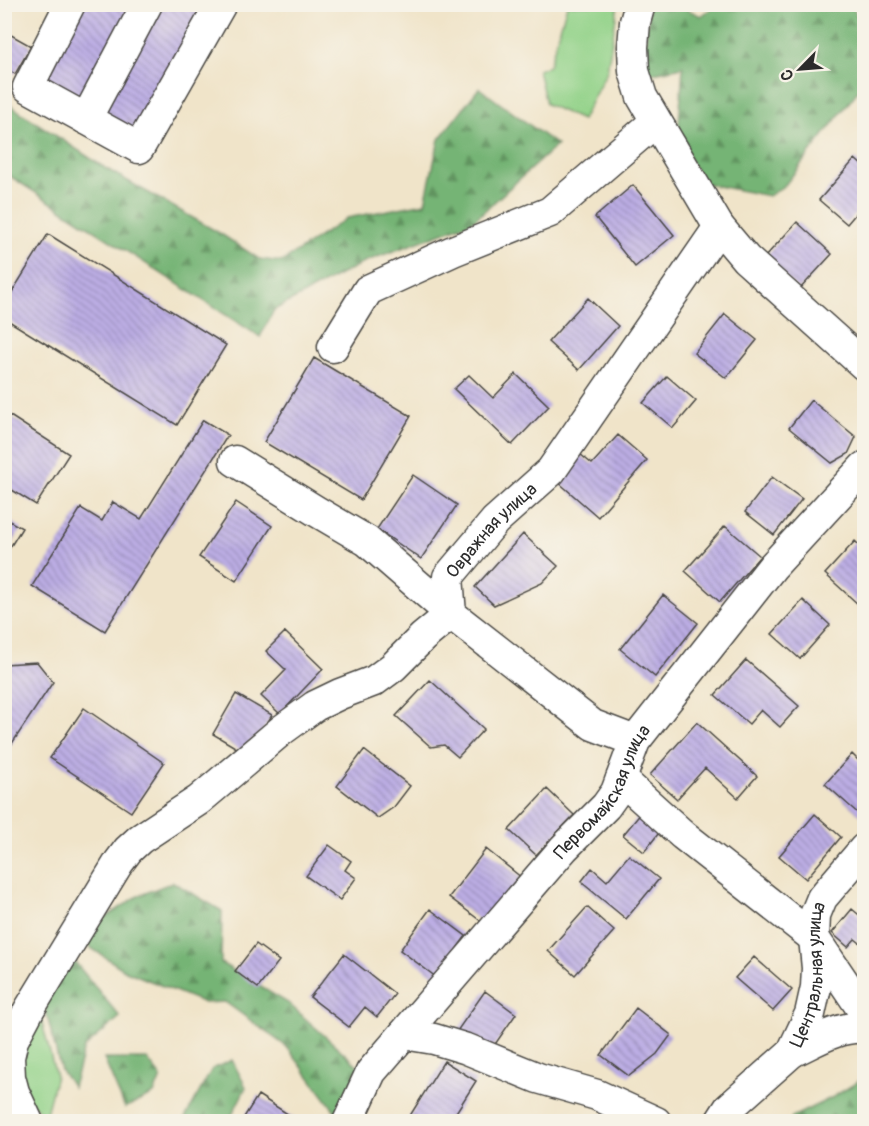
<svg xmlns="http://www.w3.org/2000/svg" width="869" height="1126" font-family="Pangolin,sans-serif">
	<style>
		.green { fill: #92d288; stroke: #5e7e5a; stroke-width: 1.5 }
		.forest { fill: url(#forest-firs); stroke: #507050; stroke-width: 1.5 }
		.building { fill: url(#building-back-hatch) }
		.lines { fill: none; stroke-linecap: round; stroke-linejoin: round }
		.minor-casing { stroke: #494743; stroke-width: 33 }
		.minor { stroke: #fff; stroke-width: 30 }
		.labels { text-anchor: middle; stroke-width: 6; stroke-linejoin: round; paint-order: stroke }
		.street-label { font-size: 18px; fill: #2b2b2b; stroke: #f7f3e8 }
	</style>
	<defs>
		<pattern id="forest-firs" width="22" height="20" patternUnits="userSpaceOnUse" patternTransform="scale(1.5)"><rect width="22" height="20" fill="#75b474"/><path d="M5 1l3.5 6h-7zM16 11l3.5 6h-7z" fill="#60935f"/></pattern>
		<pattern id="building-back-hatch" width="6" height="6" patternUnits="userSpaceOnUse" patternTransform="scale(1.5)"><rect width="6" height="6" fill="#bcade4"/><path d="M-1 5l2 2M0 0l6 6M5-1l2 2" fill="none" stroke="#998db9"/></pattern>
	</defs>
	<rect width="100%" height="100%" fill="#f7f3e8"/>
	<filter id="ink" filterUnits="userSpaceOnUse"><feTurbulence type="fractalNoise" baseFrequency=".0167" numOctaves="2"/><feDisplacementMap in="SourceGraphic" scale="12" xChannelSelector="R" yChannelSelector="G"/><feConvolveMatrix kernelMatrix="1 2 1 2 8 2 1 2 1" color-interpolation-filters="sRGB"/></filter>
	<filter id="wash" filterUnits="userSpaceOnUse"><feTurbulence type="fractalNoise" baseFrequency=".008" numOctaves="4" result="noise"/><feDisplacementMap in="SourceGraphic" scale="24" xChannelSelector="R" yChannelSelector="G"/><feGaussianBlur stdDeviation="1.35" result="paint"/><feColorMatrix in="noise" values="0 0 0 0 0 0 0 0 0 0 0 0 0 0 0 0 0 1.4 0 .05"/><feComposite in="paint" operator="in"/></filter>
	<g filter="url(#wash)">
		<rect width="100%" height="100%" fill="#f0e4c9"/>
		<path class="green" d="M567,5H618L607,71L582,120L546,104L538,70L549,66Z
			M39,1011L56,1076L45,1117L24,1095L18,1050Z"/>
		<path class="forest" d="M649,5H678L701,16L716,5H852L859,20L864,19V83L785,185L769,196L702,183L678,136L683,67L643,75Z
			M479,88L557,145L472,222L364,262L274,310L260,337L5,173V102L105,168L221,234L259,259L282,262L347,218L425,203L439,139Z
			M173,882L222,911L221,963L288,1003L364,1071L341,1119L287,1047L225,1002L204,1003L126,971L85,944L97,923L138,896Z
			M70,956L120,1017L84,1048L73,1087L61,1071L44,1004Z
			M104,1059H147L161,1077L154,1094L125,1108Z
			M232,1060L246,1087L229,1121H188L185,1118L212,1069Z
			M864,1078V1121H790L792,1117L833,1097Z"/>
		<g id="blocks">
			<path class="building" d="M85,4H132L77,107L42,85Z
				M161,4H205L132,136L100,117Z
				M4,31L31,46L15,74L4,68Z
				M855,159L864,167V204L847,224L819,200Z
				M633,185L674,235L635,267L595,217Z
				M797,222L832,254L799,290L764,258Z
				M48,234L226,345L177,425L4,318V305Z
				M588,298L618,326L579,370L548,342Z
				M725,314L757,340L726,378L694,353Z
				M314,358L411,416L361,500L264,442Z
				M516,374L549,406L512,445L454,389L469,375L493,398Z
				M667,376L696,401L673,428L643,403Z
				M811,400L856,437L848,454L832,463L789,428Z
				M4,412L69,454L36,505L4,485Z
				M203,420L228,435L105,631L32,586L81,508L102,521L113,502L141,519Z
				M618,435L647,460L598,517L557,481L580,454L592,464Z
				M413,475L457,505L421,559L377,529Z
				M772,477L802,499L774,535L745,512Z
				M236,502L272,526L236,581L199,557Z
				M4,518L22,528L4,557Z
				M725,526L760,556L720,602L685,571Z
				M523,534L558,566L542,583L494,605L475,587Z
				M855,541L864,550V601L860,606L825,574Z
				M663,595L698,623L655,677L620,649Z
				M803,600L830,625L800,659L772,634Z
				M285,632L323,669L280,714L261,696L286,670L266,651Z
				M746,660L799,706L780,727L761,710L749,724L715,695Z
				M37,662L53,682L11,745L4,740V664Z
				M430,680L484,729L458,757L444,745L431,747L396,716Z
				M236,694L272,715L262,732L240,750L213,734Z
				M84,708L164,763L131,812L50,758Z
				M697,722L757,776L738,798L705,768L677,799L650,775Z
				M364,750L410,786L394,807L378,818L337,786Z
				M852,754L864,766V812L861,816L825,784Z
				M547,789L574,815L536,855L509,830Z
				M642,812L662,829L644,852L623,835Z
				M815,814L841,837L806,879L779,856Z
				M329,845L351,861L345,870L356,878L340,900L306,876Z
				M486,849L522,878L486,925L449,897Z
				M629,855L659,879L626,919L581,882L592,868L607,881Z
				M587,907L614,931L575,975L548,951Z
				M430,909L466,936L436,977L400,950Z
				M852,909L864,919V946L855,939L848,947L832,933Z
				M256,944L279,961L258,988L235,971Z
				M344,954L395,994L377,1017L365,1007L349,1027L310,997Z
				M754,957L792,990L773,1011L735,978Z
				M485,991L516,1014L489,1053L457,1031Z
				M636,1008L671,1035L657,1054L629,1076L601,1055Z
				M444,1061L476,1081L450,1122H406Z
				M258,1095L297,1120L296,1122H241Z"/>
		</g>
	</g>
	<g filter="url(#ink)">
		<use href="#blocks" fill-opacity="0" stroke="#494743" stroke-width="1.5"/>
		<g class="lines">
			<g class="minor-casing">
				<g id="minor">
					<path d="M70,4L28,87L139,148L221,4"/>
					<path d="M640,4L635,22L633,47L634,71L642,97L719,227L746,259L864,365"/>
					<path d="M86,119L147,4"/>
					<path d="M333,347L368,290L453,251L550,212L655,122"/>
					<path d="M235,461L316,511L367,541L451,614L593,725L635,741"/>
					<path d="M621,779L683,835L814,938L864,1012"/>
					<path d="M404,1034L434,1039L467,1049L538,1078L597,1095L656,1122"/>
					<path d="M792,1052C816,1041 838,1026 864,1028"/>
					<path id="s1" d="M28,1122L14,1092L10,1077L9,1057L13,1040L30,1008L119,862L128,850L140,839L199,800L282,730L315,706L340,694L374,681L393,667L423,637L451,614L448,577L495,521L551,471L719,227"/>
					<path id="s2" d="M348,1122L371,1072L564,848L606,806L616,792L635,741L773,566L864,467"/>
					<path id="s3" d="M720,1122L729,1108L792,1052L810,1014L816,987L817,968L814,938L815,915L822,898L864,849"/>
				</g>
			</g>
			<use href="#minor" class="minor"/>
		</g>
	</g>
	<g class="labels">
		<g class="street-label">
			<text dy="6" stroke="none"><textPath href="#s1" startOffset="812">Овражная улица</textPath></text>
			<text dy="6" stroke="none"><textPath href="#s2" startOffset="420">Первомайская улица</textPath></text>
			<text dy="6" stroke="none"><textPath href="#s3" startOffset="182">Центральная улица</textPath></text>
		</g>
	</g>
	<rect width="869" height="1126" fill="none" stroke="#f7f3e8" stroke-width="24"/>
	<g transform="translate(800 69) rotate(245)" stroke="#f7f3e8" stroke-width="4.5" paint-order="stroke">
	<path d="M0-4.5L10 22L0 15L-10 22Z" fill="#2b2b2b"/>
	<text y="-9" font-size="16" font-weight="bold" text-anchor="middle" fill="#2b2b2b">С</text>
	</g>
</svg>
